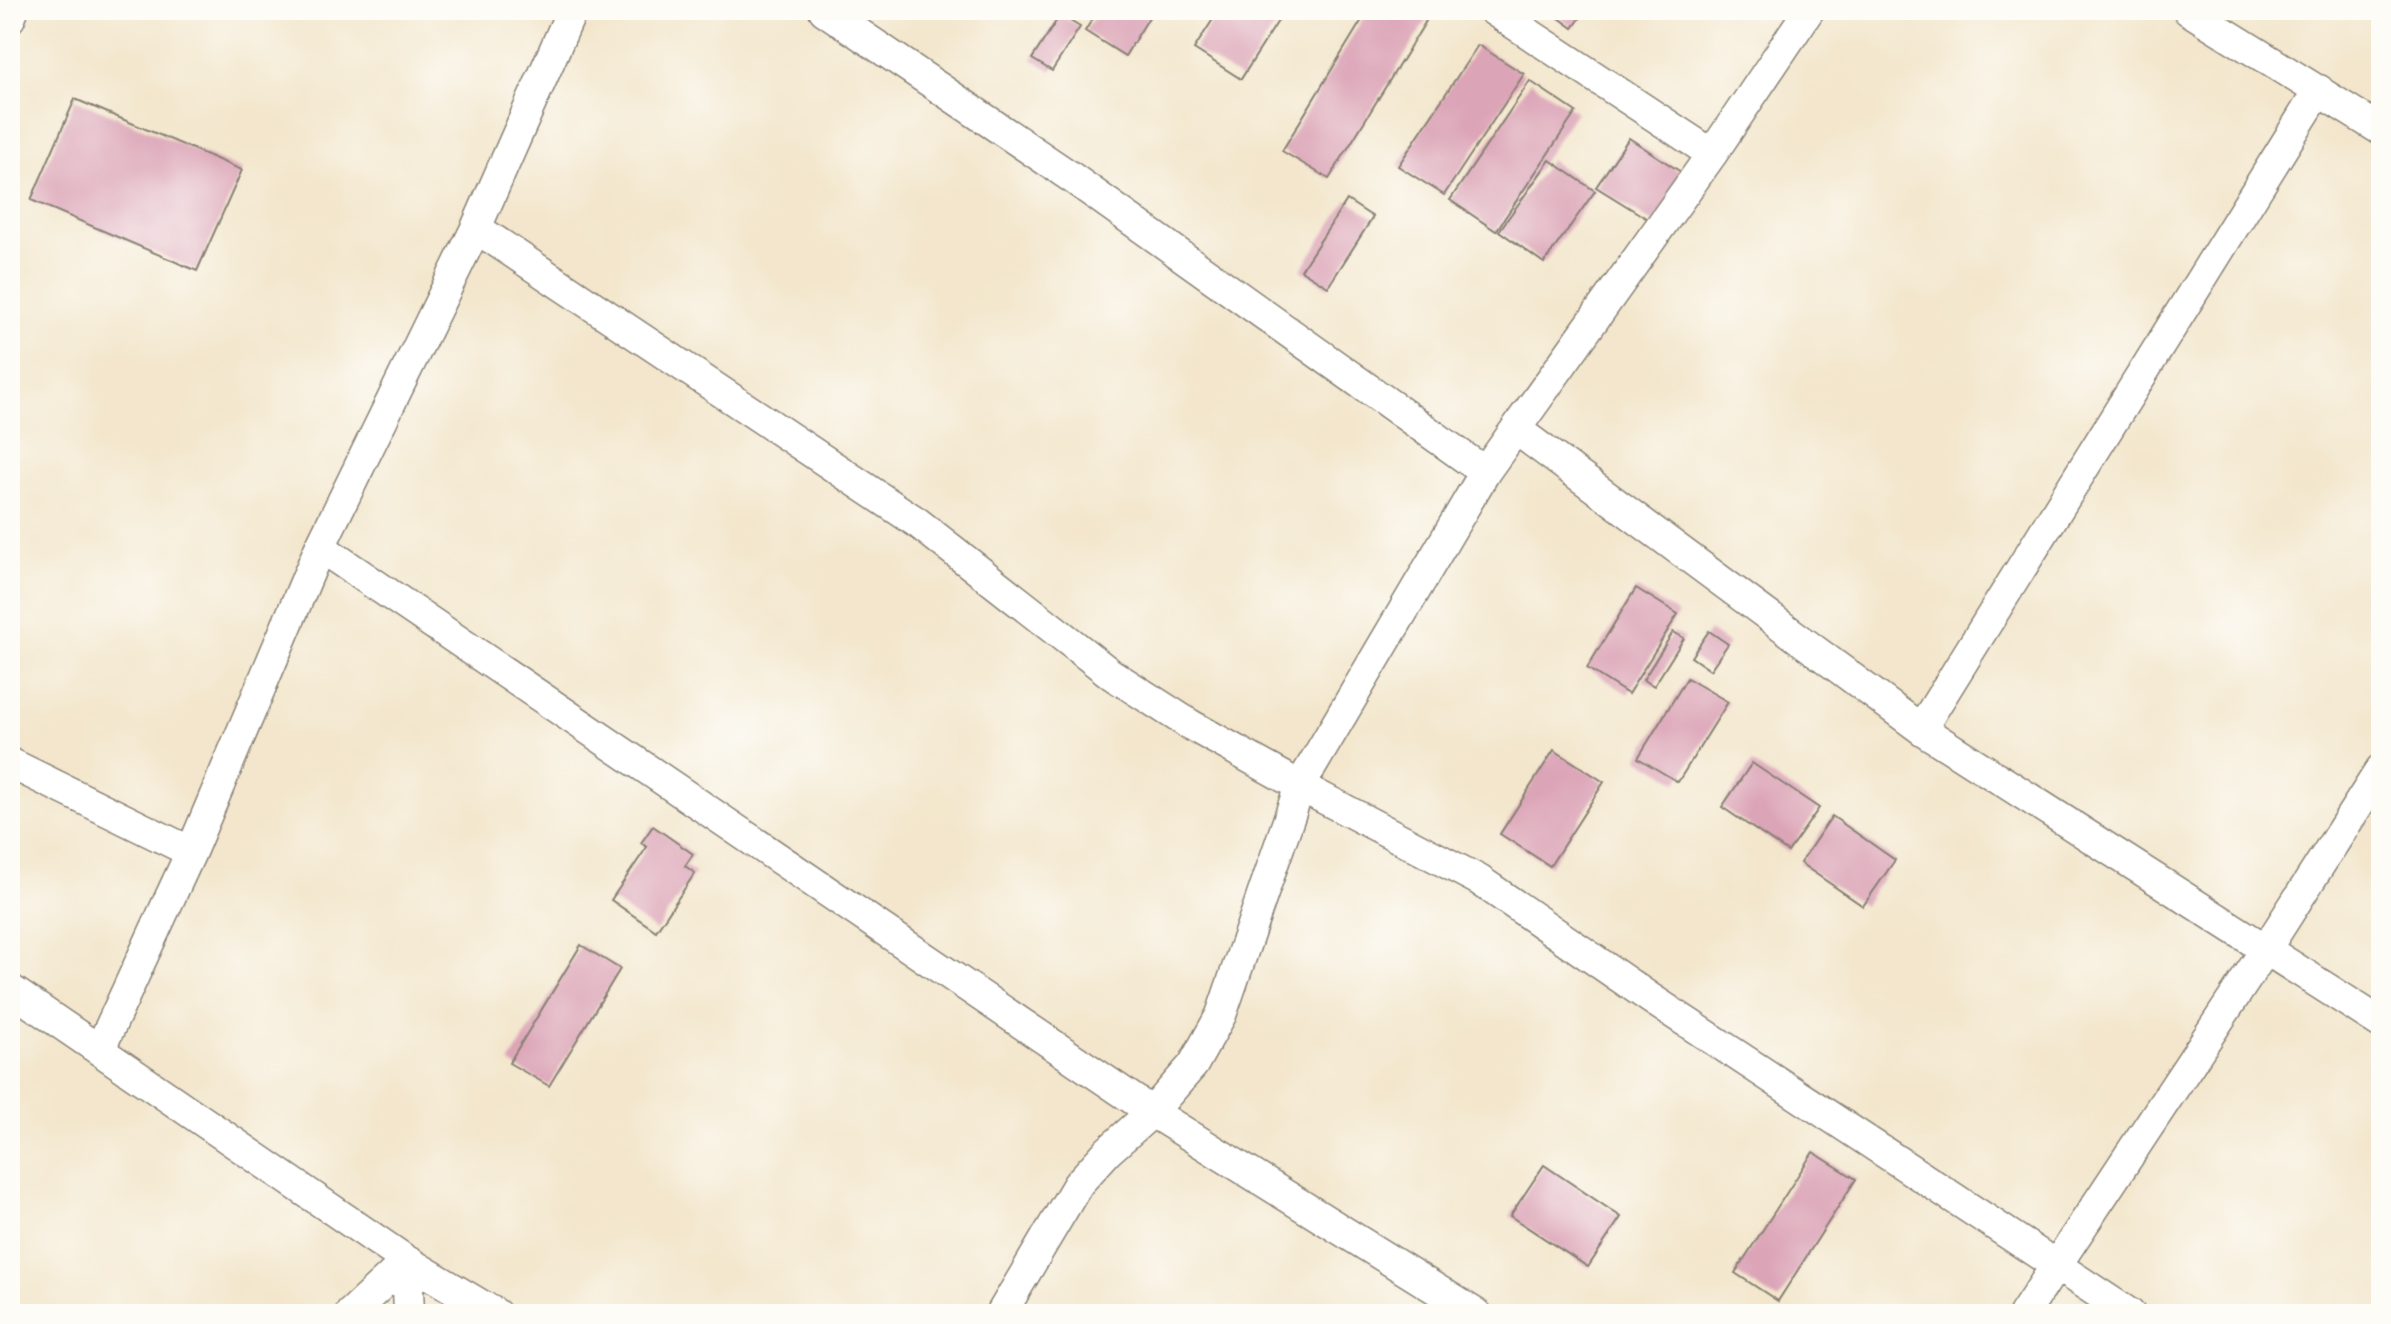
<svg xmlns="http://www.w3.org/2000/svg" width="2391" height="1324" font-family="Sriracha,sans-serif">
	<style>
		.building { fill: #dca4b7 }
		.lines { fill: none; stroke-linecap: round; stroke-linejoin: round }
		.minor-casing { stroke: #888174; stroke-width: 33 }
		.minor { stroke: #fff; stroke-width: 30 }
	</style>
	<rect width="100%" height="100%" fill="#fdfcf7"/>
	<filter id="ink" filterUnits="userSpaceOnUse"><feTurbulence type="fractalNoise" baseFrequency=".0125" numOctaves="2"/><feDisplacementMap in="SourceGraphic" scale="16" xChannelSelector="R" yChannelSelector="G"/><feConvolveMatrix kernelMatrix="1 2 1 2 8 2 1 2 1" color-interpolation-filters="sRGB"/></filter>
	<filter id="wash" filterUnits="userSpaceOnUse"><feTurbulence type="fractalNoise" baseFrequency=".006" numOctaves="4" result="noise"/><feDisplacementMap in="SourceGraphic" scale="32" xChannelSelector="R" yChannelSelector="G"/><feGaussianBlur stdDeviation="1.8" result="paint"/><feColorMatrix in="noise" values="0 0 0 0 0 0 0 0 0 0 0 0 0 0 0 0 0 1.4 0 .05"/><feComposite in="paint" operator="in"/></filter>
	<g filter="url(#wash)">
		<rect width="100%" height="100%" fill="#f3e6cc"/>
		<g id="blocks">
			<path class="building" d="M1098,10H1145L1151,14L1125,56L1085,31Z
				M1219,10H1285L1241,79L1194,49Z
				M1368,10H1407L1426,21L1329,179L1282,151Z
				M1548,10H1586L1573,28Z
				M1060,15L1080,27L1052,71L1032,59Z
				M1478,45L1524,74L1444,195L1398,166Z
				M1530,81L1576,112L1496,231L1450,200Z
				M75,99L242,170L197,271L31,200Z
				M1629,138L1687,176L1654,223L1596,187Z
				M1550,160L1595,191L1544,263L1499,231Z
				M1347,200L1373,217L1328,287L1301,270Z
				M1636,588L1678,614L1628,694L1587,668Z
				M1709,631L1728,644L1710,670L1691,657Z
				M1673,632L1684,638L1654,686L1643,680Z
				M1687,678L1728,702L1678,782L1638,758Z
				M1554,750L1604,782L1550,866L1500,834Z
				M1752,763L1819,808L1788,852L1722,807Z
				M1832,816L1895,860L1863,906L1800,863Z
				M653,826L693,854L685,866L695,873L656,931L611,900L647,847L641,843Z
				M581,945L620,969L549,1086L509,1063Z
				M1813,1152L1856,1179L1778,1301L1735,1273Z
				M1544,1165L1621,1217L1588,1267L1510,1216Z"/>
		</g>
	</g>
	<g filter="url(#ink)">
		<use href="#blocks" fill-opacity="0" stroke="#888174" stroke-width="2"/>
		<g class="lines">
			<g class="minor-casing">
				<path id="minor" d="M824,10L1071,177L1485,472
					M1493,10L1712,154
					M2188,10L2381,130
					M10,18L13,10
					M476,228L918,523L1111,674L1189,724L1300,786L1479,880L1650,998L2130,1314
					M1517,430L1921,729L2381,1023
					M320,547L1152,1112L1476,1314
					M1921,729L2319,90
					M10,763L191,852
					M10,989L407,1261L496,1314
					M100,1049L191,852L320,547L476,228L572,10
					M350,1314L407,1261L409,1314
					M1001,1314L1078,1184L1108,1151L1152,1112L1193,1065L1221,1015L1300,786L1485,472L1712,154L1809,10
					M2024,1314L2266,949L2381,769"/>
			</g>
			<use href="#minor" class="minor"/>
		</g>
	</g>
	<rect width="2391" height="1324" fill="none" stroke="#fdfcf7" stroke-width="40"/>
</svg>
